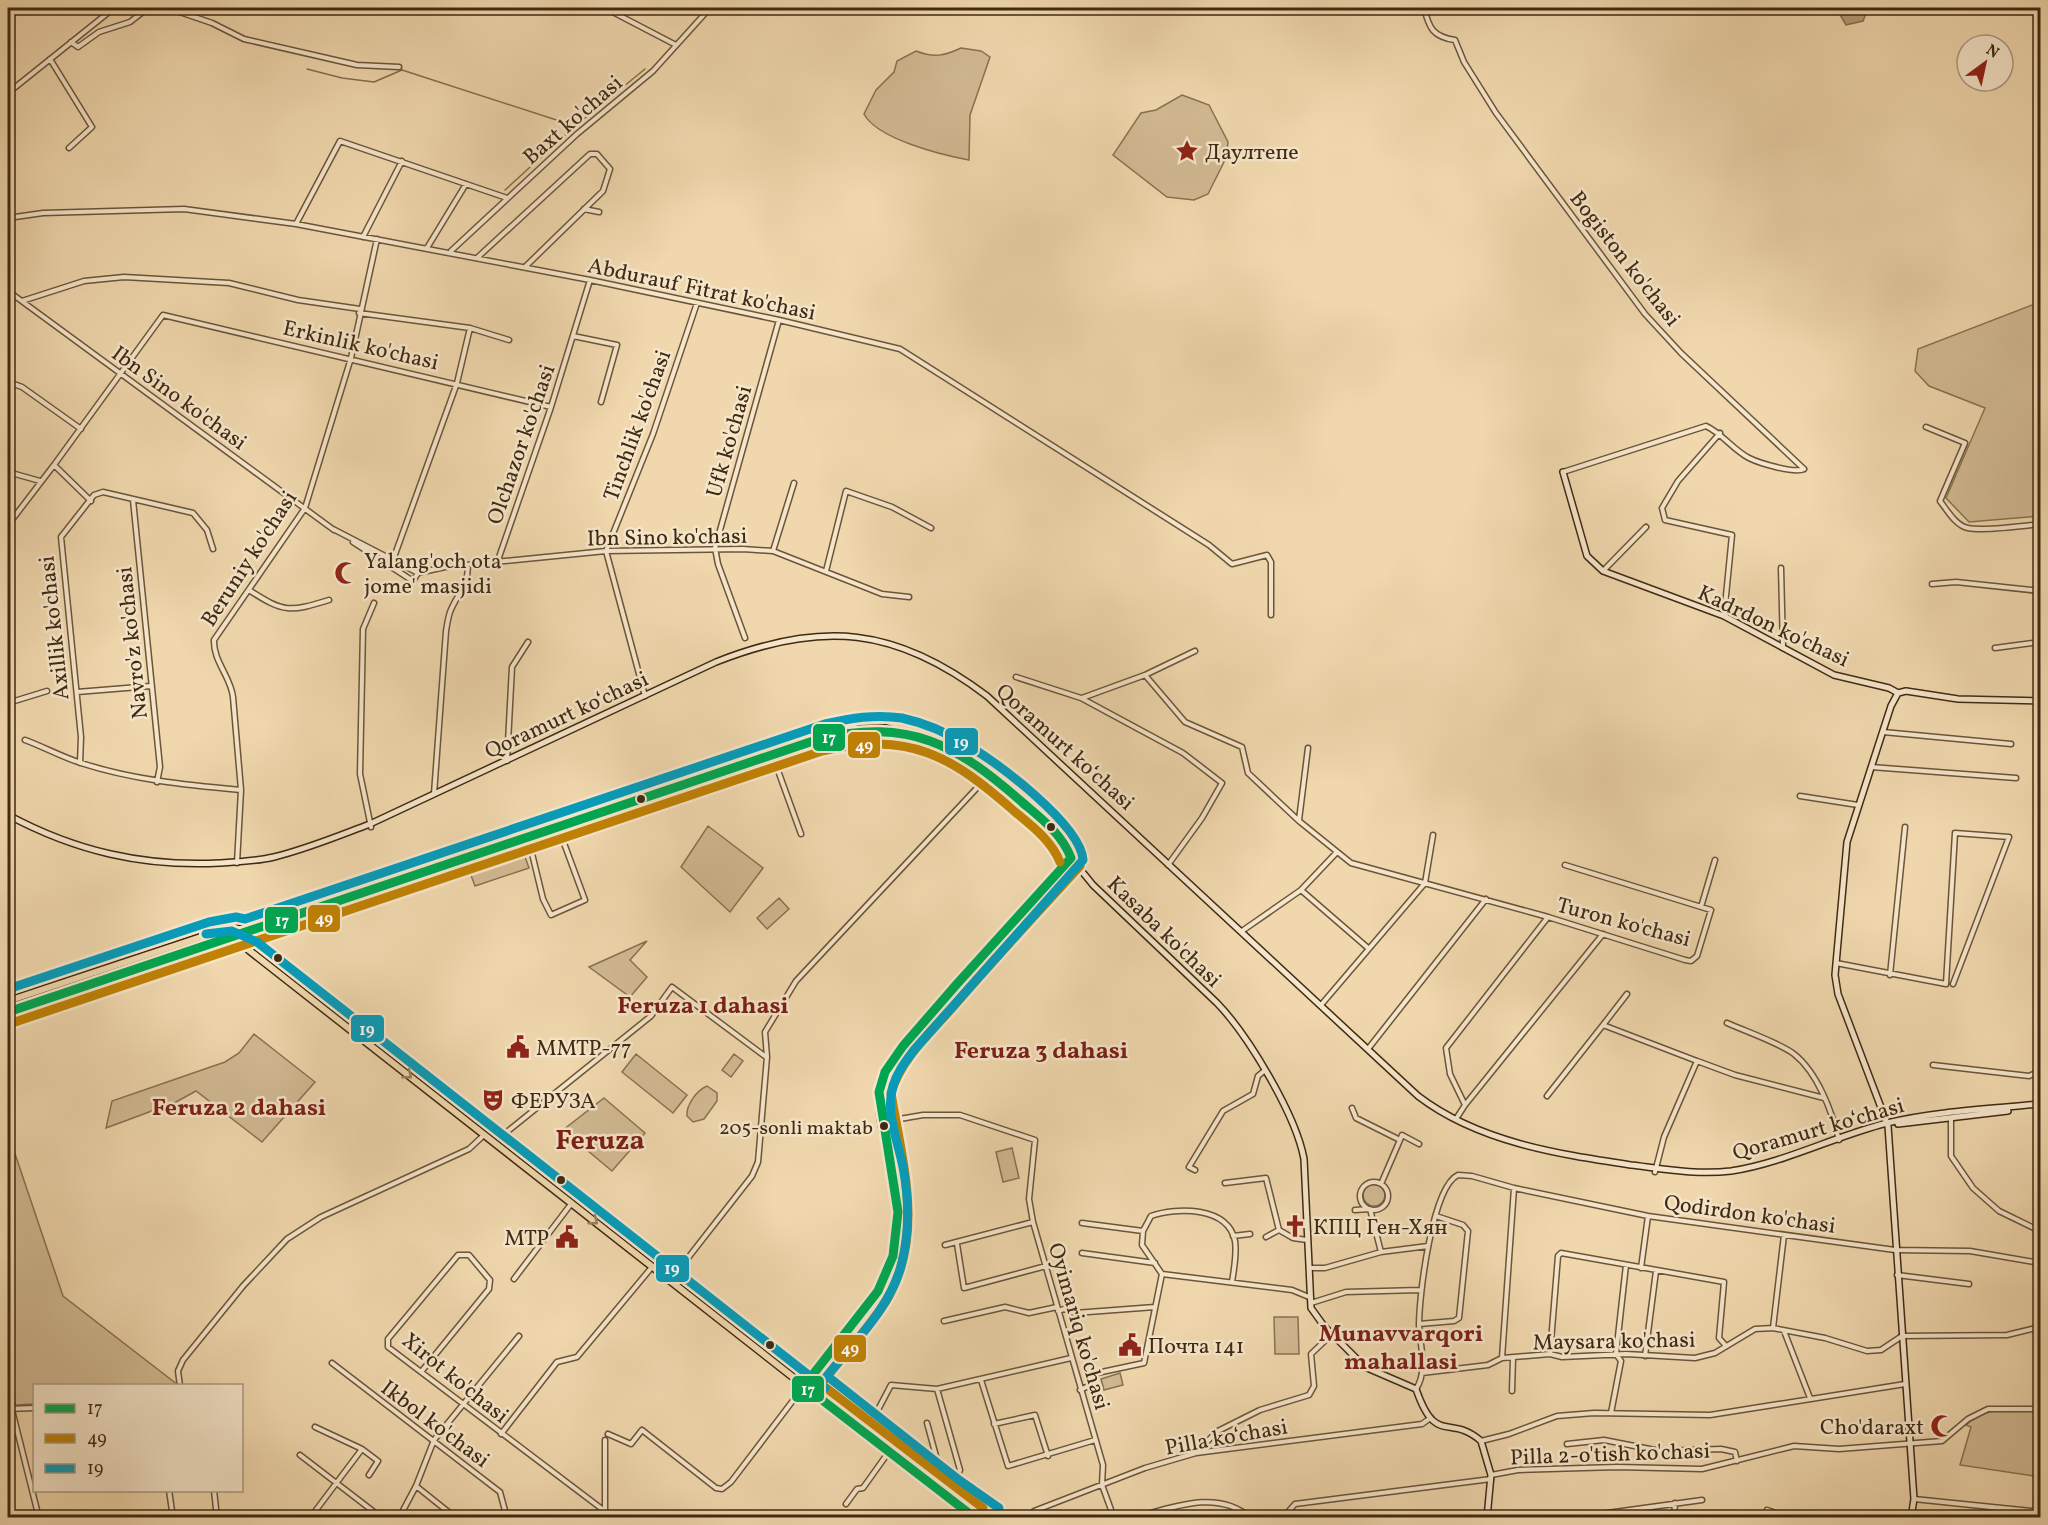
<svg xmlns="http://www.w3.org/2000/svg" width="2048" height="1525" font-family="Vollkorn,serif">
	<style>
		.green { fill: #d2ba93; stroke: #887252; stroke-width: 1.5 }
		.water { fill: #b49c78; stroke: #856e4f; stroke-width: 1.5 }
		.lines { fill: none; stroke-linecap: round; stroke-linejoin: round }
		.stream { stroke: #856e4f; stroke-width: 1.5 }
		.street-casing { stroke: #6b5539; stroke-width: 7 }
		.secondary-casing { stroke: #3f2a12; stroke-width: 8 }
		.primary-casing { stroke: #3f2a12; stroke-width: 9 }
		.street { stroke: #f5e5ca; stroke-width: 4 }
		.secondary { stroke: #f5e5ca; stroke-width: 5 }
		.primary { stroke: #f0d7ad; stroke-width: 6 }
		.bus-1-casing { stroke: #f5e5ca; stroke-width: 14 }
		.bus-2-casing { stroke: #f5e5ca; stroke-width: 14 }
		.bus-3-casing { stroke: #f5e5ca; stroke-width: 14 }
		.bus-1 { stroke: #00a651; stroke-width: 9 }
		.bus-2 { stroke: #c08105; stroke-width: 9 }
		.bus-3 { stroke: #069cbb; stroke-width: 9 }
		.oneway { stroke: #988060 }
		.bus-dot { fill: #3f2a12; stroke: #f5e5ca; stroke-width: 2 }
		.labels { text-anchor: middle; stroke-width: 5; stroke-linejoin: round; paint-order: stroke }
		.bus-label { font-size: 20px; fill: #3f2a12; stroke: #f5e5ca; text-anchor: end }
		.street-label { font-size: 22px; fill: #3f2a12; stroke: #f5e5ca }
		.poi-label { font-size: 22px; fill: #3f2a12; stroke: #f5e5ca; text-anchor: start }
		.neighbourhood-label { font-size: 24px; font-weight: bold; fill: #7a1f14; stroke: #f5e5ca }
		.district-label { font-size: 28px; font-weight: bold; fill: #7a1f14; stroke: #f5e5ca }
		.line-badge { stroke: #f5e5ca; stroke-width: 2 }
		.badge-label { font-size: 16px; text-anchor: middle; font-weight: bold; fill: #fff }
	</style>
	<rect width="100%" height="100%" fill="#f0d7ad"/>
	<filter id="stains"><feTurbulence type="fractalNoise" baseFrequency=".00333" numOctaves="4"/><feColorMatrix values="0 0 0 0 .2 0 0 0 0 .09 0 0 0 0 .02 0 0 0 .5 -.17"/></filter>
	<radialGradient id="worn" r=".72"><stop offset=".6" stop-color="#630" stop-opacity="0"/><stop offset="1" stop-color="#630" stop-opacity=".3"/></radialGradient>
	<path class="green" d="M961,48L981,51L990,57L970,115L969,160C942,155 877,139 864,114L876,90L894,72L897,61L916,51C934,58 944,56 961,48Z
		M1182,95L1209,105L1228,142L1226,158L1208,194L1194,200L1167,197L1113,155L1141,113L1156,110Z
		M2040,302V516L1969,522L1946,498L1985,408L1929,386L1915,371L1918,349Z
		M708,826L763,868L730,912L681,867Z
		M523,851L529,868L475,886L469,870Z
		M779,898L789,909L767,929L757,918Z
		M229,916L231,919L173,939L172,935Z
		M647,941L630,960L647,977L630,997L589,967Z
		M132,948L133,955L34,988V980Z
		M254,1034L315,1082L262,1142L196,1091L176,1102L106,1128L112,1101L225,1062L239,1053Z
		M636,1054L687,1095L673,1113L622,1072Z
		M734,1054L743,1061L731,1077L722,1070Z
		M707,1086L717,1093V1101L704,1119L693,1122L687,1116C686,1105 697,1090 707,1086Z
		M604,1098L645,1133L612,1171L563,1130Z
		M8,1133L63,1296L178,1385L34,1386V1404L16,1405L8,1395Z
		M1012,1148L1019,1178L1003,1182L996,1152Z
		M1363 1195a11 11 0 1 1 22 0a11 11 0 1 1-22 0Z
		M1274,1317H1298L1299,1354H1275Z
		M1120,1373L1123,1385L1104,1390L1101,1379Z
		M2023,1409L2040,1411V1477L1960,1465L1971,1427L1966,1425C1982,1409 2002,1410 2023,1409Z"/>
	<path class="water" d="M1836,8H1861L1865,16L1863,21L1846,25Z"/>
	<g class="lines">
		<path class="stream" d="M307,69L342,78L374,82L402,70L575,126
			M505,190L575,126L645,69"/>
		<g class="street-casing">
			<path id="street" d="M168,8L212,23L244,39L357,65L399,67
				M605,8L676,45
				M1424,8C1429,28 1433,37 1455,40L1464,62L1496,113L1645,314L1681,353L1804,469
				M71,42L78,47L99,32L130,22L148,8
				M50,59L92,127L69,148
				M8,93L114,8
				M584,209L599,212
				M8,218L43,213L184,209L296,224L590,280L779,320L900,349L1209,545L1232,564L1267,555L1271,562V615
				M296,224L340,141L507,198
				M363,237L402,161
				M427,248L466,184
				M451,251L577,134L653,71L710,8
				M478,257L590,154H597L610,169L603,191L525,267
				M8,291L334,530
				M22,301L84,281L124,277L229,283L298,300L360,309
				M359,313L470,328L509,340
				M573,336L617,345L601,402
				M8,382L22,387L81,429
				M1926,427L1965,443L1940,501C1947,510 1956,526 1968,528C1983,531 2024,526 2040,524
				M1720,433L1678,481L1662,508L1665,520L1732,535L1724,616
				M54,465L91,501
				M8,472L40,481
				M1563,472L1706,426C1723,434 1733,450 1749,458C1759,463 1795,474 1804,469
				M133,500L160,767L157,782
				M8,525L54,465L163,315L551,407
				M333,529L418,573L445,567L606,551L743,549L773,551L882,594L909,597
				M353,542L413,581L418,573
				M773,551L794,483
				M393,560L457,383L470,328
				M497,563L551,407L590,280
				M1781,568L1783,648
				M826,571L846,491L892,507L931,528
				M1603,571L1646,527
				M1932,584L1956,582L2040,591
				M249,590C284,613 290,612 329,600
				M745,638L718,564L715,548L779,320
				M1995,648L2040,642
				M1145,675L1185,722L1242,747L1248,773L1299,821L1351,863L1548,917L1685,960L1691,961L1697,956L1711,910L1565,865
				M1016,677L1081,698L1183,753L1222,783L1202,818L1168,865
				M77,692L151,686
				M645,696L606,551L653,434L697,303
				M1082,698L1145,675L1195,651
				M8,703L47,691
				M1883,732L2011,744
				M25,740C44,747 62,757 81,763C133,780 187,785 241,790
				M772,754L801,834
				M507,761L512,667L528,642
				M80,763L81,737L61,537L94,495L103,492L193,513L207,530L213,549
				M1871,767L2016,778
				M434,794L446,631C447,625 448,618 450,612C457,594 468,586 468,566
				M1800,796L1858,805
				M1299,820L1308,748
				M371,827L360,774L363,629L374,603
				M528,837L543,899L551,915L585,900L558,827
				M237,863L241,790L233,697C231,677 213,661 214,640L305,508L351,358L377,239
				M1301,890L1368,948
				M1701,907L1715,860
				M1242,931L1301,890L1337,852
				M1836,963L1946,984L1955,833L2009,837L1953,984
				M1890,975L1905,827
				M1321,1005L1425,883L1433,835
				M1727,1023C1745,1031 1780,1043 1794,1054C1818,1073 1832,1112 1839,1140
				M1603,1025L1627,994
				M1368,1049L1486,899
				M1697,1061L1735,1075L1824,1098
				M1933,1065L2029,1076L2040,1071
				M1547,1096L1603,1025L1697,1061L1664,1137L1655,1172
				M1465,1105L1450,1074L1446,1048L1548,917
				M1352,1108L1356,1118L1400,1140L1381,1184
				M1951,1118V1156L1973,1188L1999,1211L2038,1230
				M1456,1119L1465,1105L1603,934
				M882,1122L923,1115H960L1035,1140L1029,1199L1033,1222L1103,1465L1102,1485L1114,1518
				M503,1135L651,1016L672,987L766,1057
				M1400,1140L1402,1135L1419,1144
				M1195,1170L1189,1167L1223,1111L1253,1094L1258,1076L1264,1071
				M1360 1196a14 14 0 1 1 28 0a14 14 0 1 1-28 0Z
				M1225,1183L1266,1178L1279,1230L1293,1238L1307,1240
				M1355,1210L1370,1209L1381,1252
				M1082,1223L1143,1231
				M1233,1236L1250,1234
				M1266,1237L1279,1230
				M957,1244L964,1288L1046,1266
				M945,1245L1033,1222
				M1082,1253L1155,1263
				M1309,1268H1325L1381,1252L1428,1246
				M1641,1268L1648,1216
				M677,1272L752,1176L758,1162L767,1057L765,1032L796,981L990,774
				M1162,1274L1292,1290L1309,1297
				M1897,1275L1969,1284
				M514,1279L571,1204
				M1311,1303L1346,1292L1420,1290
				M1058,1311L1064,1309L1075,1313L1155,1307
				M944,1321L1005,1307L1029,1313L1057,1307
				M1419,1324L1454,1321L1459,1318L1468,1231L1463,1225L1436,1216
				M1773,1328L1784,1235
				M1784,1331L1810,1398
				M1550,1354L1558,1256L1561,1253L1724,1282L1719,1338L1726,1346
				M1645,1356L1656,1271
				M1502,1358L1514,1188
				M332,1363L500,1492L507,1518
				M421,1372L489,1289L490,1280L469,1255H458L388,1339V1347L606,1512
				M1422,1373L1488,1365L1502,1358L1550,1354L1562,1357L1626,1354L1695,1358L1715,1353L1755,1329L1773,1328L1825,1338L1867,1351L1881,1350L1902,1336L2007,1335L2040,1327
				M981,1380L1008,1466L1095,1440
				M180,1386L178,1371L183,1360L243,1286L287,1239L321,1217L469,1149L484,1135
				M937,1389L960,1470L952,1490
				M1416,1389C1428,1372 1420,1345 1419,1325C1419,1296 1432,1187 1458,1175L1472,1176L1514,1188L1648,1216L1895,1250L1970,1251L2040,1263
				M1080,1390L1093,1384L1097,1373L1144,1363L1162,1274L1142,1245L1143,1231L1151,1216C1176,1207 1228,1206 1235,1241C1237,1254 1234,1269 1232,1282
				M1512,1391L1513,1358
				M8,1409L34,1408
				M12,1410L39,1518
				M1611,1413L1621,1361L1616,1354L1626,1265
				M927,1423L939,1467L936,1477
				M994,1424L1035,1415L1048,1456
				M870,1425L891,1385L937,1389L1071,1358
				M501,1434L557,1362L577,1357L652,1267
				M608,1434L631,1444L642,1430L716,1488L722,1489L731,1482L804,1386
				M605,1440V1518
				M1481,1441L1509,1434L1557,1416L1594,1413L1710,1415L1905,1384
				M1567,1444L1604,1440L1660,1451L1721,1449L1735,1452L1737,1461
				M362,1449L378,1461L369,1475
				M1197,1453L1216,1432L1260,1410L1309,1395L1314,1386L1311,1354L1332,1334
				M300,1455L382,1518
				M1491,1475L1518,1470L1617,1467L1702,1469L1794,1446L1839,1449L1942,1441L1968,1419L1988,1409H2040
				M416,1486L456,1518
				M169,1490L173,1518
				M214,1490L217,1518
				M1914,1499L2040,1512
				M846,1504L857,1489L863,1488L888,1453
				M1767,1510L1791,1518
				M1034,1511L1145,1468L1196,1453L1422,1424L1429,1419
				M310,1518L362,1449L315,1427
				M399,1518L416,1486L434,1440L519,1336
				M1133,1518C1171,1508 1217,1488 1251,1518
				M1287,1518V1513L1295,1504L1491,1479
				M1571,1518L1702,1500
				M1674,1518L1675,1503"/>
		</g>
		<g class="secondary-casing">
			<path id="secondary" d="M1563,472L1587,556L1603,571L1724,616L1834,675L1889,688L1898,693
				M8,815C75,851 143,867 220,863C238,862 257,861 274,857C307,849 338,836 370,824L716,662C822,620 896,627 987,696L1418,1096C1478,1142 1558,1154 1631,1165C1664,1169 1698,1175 1731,1171C1784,1163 1835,1136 1887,1123C1937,1111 1990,1109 2040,1104
				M238,929L258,925
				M245,932L828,736L861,729L886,728L934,742L966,758L990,774L1058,834L1071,858L1093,885L1217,1003C1248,1035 1296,1115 1304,1159L1311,1308L1324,1326L1365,1367L1416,1389C1436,1447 1449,1413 1481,1441L1491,1475L1487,1518
				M261,944L258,935L265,927
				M1898,1124L2008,1111
				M810,1378C870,1300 912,1275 891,1169C886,1144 874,1109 881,1083C889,1054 918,1030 937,1007C981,956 1026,907 1071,858
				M1911,1518L1914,1499L1888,1126L1838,994L1835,975L1847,842L1891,706L1898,693L1906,691L1958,699L2040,701"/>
		</g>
		<g class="primary-casing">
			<path id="primary" d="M237,929L245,932L952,1490L992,1518
				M237,929V939L250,951L947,1498L976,1518
				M8,1001L213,933L237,929
				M8,1012L237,935"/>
		</g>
		<use href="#street" class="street"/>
		<use href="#secondary" class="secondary"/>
		<use href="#primary" class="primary"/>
		<g class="bus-1-casing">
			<path id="bus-1" d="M8,1012L819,739C910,718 956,744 1023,803C1042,819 1062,834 1071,858
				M975,1518L804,1386L878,1291L893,1256L898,1212L879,1092L885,1072L903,1046L956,985L1071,858"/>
		</g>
		<g class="bus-2-casing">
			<path id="bus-2" d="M12,1023L822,751C908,731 951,755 1014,811C1032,826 1051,840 1060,862
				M983,1508L821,1384C841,1358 874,1323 889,1296C924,1232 902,1161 891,1093C901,1059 930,1033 953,1007C994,959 1037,913 1080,866"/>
		</g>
		<g class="bus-3-casing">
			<path id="bus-3" d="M206,934L232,931L257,942L825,1388
				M8,989L209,922L236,917L245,919L825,724C851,718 875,714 902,718C924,723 946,732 965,744C995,760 1081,825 1083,860L914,1050C906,1061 897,1072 893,1086C885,1112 898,1141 903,1167C909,1199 910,1230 902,1262C892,1306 854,1342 827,1376L959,1480L999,1508"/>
		</g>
		<use href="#bus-1" class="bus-1"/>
		<use href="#bus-2" class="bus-2"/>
		<use href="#bus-3" class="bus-3"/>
	</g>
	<defs><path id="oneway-chevron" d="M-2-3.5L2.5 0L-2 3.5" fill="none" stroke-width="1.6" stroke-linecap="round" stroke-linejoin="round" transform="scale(1.5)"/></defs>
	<g class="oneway">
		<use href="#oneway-chevron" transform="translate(408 1075) rotate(38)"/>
		<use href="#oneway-chevron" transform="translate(594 1221) rotate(38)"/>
	</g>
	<defs>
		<g id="sight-bare" transform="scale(1.8)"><path d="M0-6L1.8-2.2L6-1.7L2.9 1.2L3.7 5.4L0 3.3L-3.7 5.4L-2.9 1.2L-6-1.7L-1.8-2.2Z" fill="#8f2418" stroke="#f5e5ca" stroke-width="2.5" paint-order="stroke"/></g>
		<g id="mosque-bare" transform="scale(1.8)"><path d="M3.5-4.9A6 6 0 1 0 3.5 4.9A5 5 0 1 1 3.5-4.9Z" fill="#8f2418" stroke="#f5e5ca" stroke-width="2.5" paint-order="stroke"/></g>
		<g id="civic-bare" transform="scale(1.8)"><path d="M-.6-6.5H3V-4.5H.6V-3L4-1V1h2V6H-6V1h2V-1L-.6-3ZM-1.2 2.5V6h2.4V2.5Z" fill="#8f2418" stroke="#f5e5ca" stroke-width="2.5" paint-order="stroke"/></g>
		<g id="theatre-bare" transform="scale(1.8)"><path d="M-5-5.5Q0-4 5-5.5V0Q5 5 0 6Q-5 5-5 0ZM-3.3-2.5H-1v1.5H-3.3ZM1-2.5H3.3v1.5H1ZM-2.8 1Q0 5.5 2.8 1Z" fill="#8f2418" stroke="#f5e5ca" stroke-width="2.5" paint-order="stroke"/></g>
		<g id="church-bare" transform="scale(1.8)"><path d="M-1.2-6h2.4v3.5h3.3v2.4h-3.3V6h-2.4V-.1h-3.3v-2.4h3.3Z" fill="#8f2418" stroke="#f5e5ca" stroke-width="2.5" paint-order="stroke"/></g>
	</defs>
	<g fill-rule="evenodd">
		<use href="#sight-bare" x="1187" y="151"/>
		<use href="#mosque-bare" x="346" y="573"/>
		<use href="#civic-bare" x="518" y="1047"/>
		<use href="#theatre-bare" x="493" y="1100"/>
		<use href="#church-bare" x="1295" y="1226"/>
		<use href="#civic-bare" x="567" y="1237"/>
		<use href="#civic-bare" x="1130" y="1345"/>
		<use href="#mosque-bare" x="1942" y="1426"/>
	</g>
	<g class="bus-dot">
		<circle cx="641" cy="799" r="5"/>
		<circle cx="1051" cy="827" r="5"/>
		<circle cx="278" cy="958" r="5"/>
		<circle cx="884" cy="1126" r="5"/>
		<circle cx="561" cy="1180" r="5"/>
		<circle cx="770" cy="1345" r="5"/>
	</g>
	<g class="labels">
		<g class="bus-label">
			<text x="873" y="1134">205-sonli maktab</text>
		</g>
		<g class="street-label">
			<text transform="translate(572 119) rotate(-41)" y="8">Baxt ko'chasi</text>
			<text transform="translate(1626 258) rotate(52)" y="8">Bogiston ko'chasi</text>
			<text transform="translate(702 288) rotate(12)" y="8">Abdurauf Fitrat ko'chasi</text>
			<text transform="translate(361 344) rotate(13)" y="8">Erkinlik ko'chasi</text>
			<text transform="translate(180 397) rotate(36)" y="8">Ibn Sino ko'chasi</text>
			<text transform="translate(636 425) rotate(-70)" y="8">Tinchlik ko'chasi</text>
			<text transform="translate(728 441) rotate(-74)" y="8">Ufk ko'chasi</text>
			<text transform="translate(520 444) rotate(-71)" y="8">Olchazor ko'chasi</text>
			<text transform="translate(667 536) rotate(-1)" y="8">Ibn Sino ko'chasi</text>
			<text transform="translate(248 558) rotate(-57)" y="8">Beruniy ko'chasi</text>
			<text transform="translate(1774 625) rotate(25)" y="8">Kadrdon ko'chasi</text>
			<text transform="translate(53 628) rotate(-96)" y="8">Axillik ko'chasi</text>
			<text transform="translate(131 643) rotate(-96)" y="8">Navro'z ko'chasi</text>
			<text transform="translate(566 714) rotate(-25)" y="8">Qoramurt koʻchasi</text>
			<text transform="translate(1066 746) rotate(42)" y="8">Qoramurt koʻchasi</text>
			<text transform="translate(1624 921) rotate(15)" y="8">Turon ko'chasi</text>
			<text transform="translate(1165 931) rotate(44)" y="8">Kasaba ko'chasi</text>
			<text transform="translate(1818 1128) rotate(-16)" y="8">Qoramurt koʻchasi</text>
			<text transform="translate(1750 1213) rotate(8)" y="8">Qodirdon ko'chasi</text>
			<text transform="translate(1080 1326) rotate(74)" y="8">Oyimariq ko'chasi</text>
			<text transform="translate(1614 1340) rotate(-1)" y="8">Maysara ko'chasi</text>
			<text transform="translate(456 1377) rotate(39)" y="8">Xirot ko'chasi</text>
			<text transform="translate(436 1423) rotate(37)" y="8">Ikbol ko'chasi</text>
			<text transform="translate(1226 1436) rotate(-10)" y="8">Pilla ko‘chasi</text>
			<text transform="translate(1610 1453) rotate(-2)" y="8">Pilla 2-o'tish ko'chasi</text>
		</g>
		<g class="poi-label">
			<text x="1205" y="159">Даултепе</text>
			<text x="364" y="568">Yalang'och ota<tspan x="364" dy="25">jome' masjidi</tspan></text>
			<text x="536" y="1055">MMTP-77</text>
			<text x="511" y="1108">ФЕРУЗА</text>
			<text x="1313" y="1234">КПЦ Ген-Хян</text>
			<text x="549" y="1245" text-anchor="end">MTP</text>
			<text x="1148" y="1353">Почта 141</text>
			<text x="1924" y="1434" text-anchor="end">Cho'daraxt</text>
		</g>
		<g class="neighbourhood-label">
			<text x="703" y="1013">Feruza 1 dahasi</text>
			<text x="1041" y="1058">Feruza 3 dahasi</text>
			<text x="239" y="1115">Feruza 2 dahasi</text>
			<text x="1401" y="1341">Munavvarqori<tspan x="1401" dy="28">mahallasi</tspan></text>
		</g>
		<g class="district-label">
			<text x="600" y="1149">Feruza</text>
		</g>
	</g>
	<g class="line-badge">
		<rect x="812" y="723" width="34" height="29" rx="6" fill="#00a651"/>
		<rect x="944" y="727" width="35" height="29" rx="6" fill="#069cbb"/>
		<rect x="847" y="731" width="34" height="28" rx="6" fill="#c08105"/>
		<rect x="307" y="904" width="34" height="29" rx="6" fill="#c08105"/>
		<rect x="264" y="906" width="35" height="28" rx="6" fill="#00a651"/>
		<rect x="350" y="1014" width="35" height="29" rx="6" fill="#069cbb"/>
		<rect x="655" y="1254" width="35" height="29" rx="6" fill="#069cbb"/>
		<rect x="833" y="1334" width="34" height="29" rx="6" fill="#c08105"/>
		<rect x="791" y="1375" width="34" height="28" rx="6" fill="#00a651"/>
	</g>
	<g class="badge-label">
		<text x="829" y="743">17</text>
		<text x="961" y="748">19</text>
		<text x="864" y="751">49</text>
		<text x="324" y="924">49</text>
		<text x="282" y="926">17</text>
		<text x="367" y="1035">19</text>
		<text x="672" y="1274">19</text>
		<text x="850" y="1354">49</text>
		<text x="808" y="1395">17</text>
	</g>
	<rect width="2048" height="1525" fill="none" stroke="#f0d7ad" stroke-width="30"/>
	<rect x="9" y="9" width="2030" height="1507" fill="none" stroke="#3f2a12" stroke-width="3"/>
	<rect x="15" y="15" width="2018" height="1495" fill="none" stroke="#3f2a12" stroke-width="1.5"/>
	<rect x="33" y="1384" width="210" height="108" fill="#f5e5ca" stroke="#ac9a80" stroke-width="1.5"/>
	<rect x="45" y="1404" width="30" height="9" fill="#00a651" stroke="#ac9a80" stroke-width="1.5"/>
	<text x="87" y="1414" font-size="18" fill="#3f2a12">17</text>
	<rect x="45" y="1434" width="30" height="9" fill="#c08105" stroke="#ac9a80" stroke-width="1.5"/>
	<text x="87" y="1444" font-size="18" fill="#3f2a12">49</text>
	<rect x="45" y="1464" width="30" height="9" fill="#069cbb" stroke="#ac9a80" stroke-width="1.5"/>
	<text x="87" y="1474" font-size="18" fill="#3f2a12">19</text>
	<g transform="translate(1985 63) rotate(33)"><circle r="28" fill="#f5e5ca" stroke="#ac9a80" stroke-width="1.5"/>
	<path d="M0-4.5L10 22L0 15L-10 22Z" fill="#8f2418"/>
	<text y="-9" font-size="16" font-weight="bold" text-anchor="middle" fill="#3f2a12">N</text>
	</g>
	<rect width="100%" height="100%" filter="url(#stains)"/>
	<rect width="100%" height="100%" fill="url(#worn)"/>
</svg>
